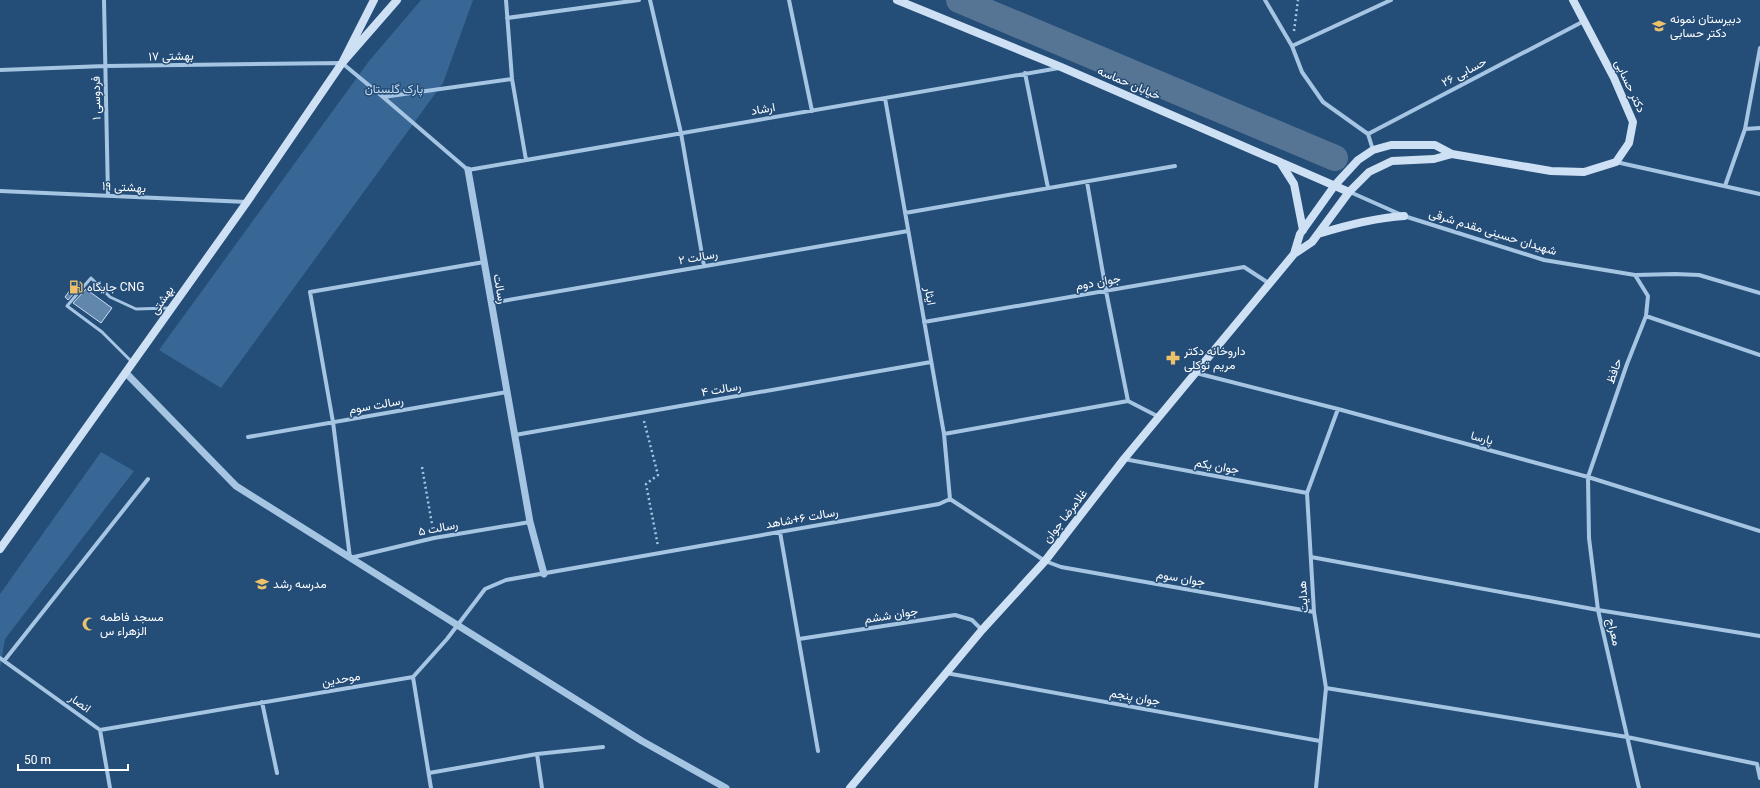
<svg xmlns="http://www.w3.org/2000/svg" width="1760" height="788" font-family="Roboto,Vazirmatn,sans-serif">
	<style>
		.green { fill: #386795 }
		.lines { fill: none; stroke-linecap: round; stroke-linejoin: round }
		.river { stroke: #567594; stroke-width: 26 }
		.building { fill: #6187ac; stroke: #c8def3 }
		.path { stroke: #a5c5e3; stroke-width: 2.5; stroke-dasharray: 2 3; stroke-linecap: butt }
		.service { stroke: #a5c5e3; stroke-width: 3 }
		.minor { stroke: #a5c5e3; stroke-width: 4 }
		.tertiary { stroke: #a5c5e3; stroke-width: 7 }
		.secondary { stroke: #cee0f3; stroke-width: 8 }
		.labels { text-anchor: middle; stroke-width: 3; stroke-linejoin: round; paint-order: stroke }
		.poi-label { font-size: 12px; fill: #fff; stroke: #244d78; text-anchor: start }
		.street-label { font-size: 12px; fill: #fff; stroke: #244d78 }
		.park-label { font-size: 12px; fill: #c8def3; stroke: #244d78 }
	</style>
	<rect width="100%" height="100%" fill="#244d78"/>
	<path class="green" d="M421,0H473L443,83L221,388L159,350L369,61Z
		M101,452L134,471L5,639L0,668V594Z"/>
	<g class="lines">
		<path class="river" d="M959,0L1335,158"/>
	</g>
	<path class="building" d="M76,282L81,285L68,300L65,297Z
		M86,289L112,308L101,323L73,303Z"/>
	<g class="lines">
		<path class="path" d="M1294,31L1298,0
			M644,421L658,475L646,484L658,546
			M422,467L433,530"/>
		<path class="service" d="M132,362L102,332L67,306L91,278L110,297L136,309L170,308"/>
		<path class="minor" d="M104,0L108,196
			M506,0L512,79L526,160
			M650,0L681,133L704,266
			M789,0L812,111
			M1265,0L1292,46L1302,72L1323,102L1368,134
			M507,18L639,0
			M1292,46L1391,0
			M0,70L105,66L342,63L383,97L468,170L1059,68
			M1025,73L1048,188
			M383,97L512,79
			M885,98L944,434L950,499
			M1745,129L1760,128
			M1373,150L1368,134L1584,21
			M1616,162L1760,194
			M1087,182L1106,291L1128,401
			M1725,186L1745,129L1760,48
			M0,191L247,202
			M1350,192L1404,216L1544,260L1635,275L1675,274L1699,275L1760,293
			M905,213L1175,166
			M484,262L310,292L333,422L350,558L434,538L530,522
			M1635,275L1648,296L1646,316L1627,364L1588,477L1589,538L1598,610L1639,788
			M491,303L908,231
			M1646,316L1760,355
			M924,322L1244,267L1270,284
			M1196,373L1338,409L1588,477L1760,531
			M1128,401L1159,417
			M944,434L1128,401
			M515,435L931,362
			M248,437L507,392
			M1124,459L1307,493
			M780,532L818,751
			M1311,557L1598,610L1760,636
			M799,639L955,615L972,620L982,630
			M0,658L100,730L110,788
			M4,661L148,479
			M946,673L1320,741
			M413,677L431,788
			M1326,688L1627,737L1757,764L1760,778
			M262,702L277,773
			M100,730L413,677L447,639L485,589L506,580L939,504L950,499L1045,561L1061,567L1314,612
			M537,754L542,788
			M429,773L537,754L603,747
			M1316,788L1326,688L1314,612L1307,493L1338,409"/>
		<path class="tertiary" d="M468,170L530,522L544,574
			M126,373L236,486L642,741L726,788"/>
		<path class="secondary" d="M374,0L342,63L397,0
			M897,0L1061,67L1349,192
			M1280,162L1294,184L1303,230
			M1318,234C1347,225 1374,218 1404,216
			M1294,254L1300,234L1335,185L1358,160L1373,150L1391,145H1435L1452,154L1551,171L1584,172L1616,162L1629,143L1633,122L1614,78L1573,0
			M0,549L247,202L342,63
			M850,788L982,630L1045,561L1124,459L1294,254L1312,242L1349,192L1369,172L1392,161L1434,159L1452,154"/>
	</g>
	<defs>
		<g id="school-bare" transform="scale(1.08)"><path d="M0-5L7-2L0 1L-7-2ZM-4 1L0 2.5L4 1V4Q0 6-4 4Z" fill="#edc06a" stroke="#244d78" stroke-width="2.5" paint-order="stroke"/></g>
		<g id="fuel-bare" transform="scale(1.08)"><path d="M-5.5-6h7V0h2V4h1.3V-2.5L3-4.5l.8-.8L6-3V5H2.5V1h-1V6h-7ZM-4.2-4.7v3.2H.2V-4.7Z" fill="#edc06a" stroke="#244d78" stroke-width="2.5" paint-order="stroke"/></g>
		<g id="pharmacy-bare" transform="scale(1.08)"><path d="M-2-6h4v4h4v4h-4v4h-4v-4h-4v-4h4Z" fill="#edc06a" stroke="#244d78" stroke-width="2.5" paint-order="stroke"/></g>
		<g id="mosque-bare" transform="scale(1.08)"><path d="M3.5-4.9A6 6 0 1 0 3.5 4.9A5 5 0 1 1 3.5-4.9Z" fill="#edc06a" stroke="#244d78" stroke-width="2.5" paint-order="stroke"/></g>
	</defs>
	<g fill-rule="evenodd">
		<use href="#school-bare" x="1659" y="26"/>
		<use href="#fuel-bare" x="76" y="287"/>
		<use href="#pharmacy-bare" x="1173" y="358"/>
		<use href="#school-bare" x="262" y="584"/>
		<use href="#mosque-bare" x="89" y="624"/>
	</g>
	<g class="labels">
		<g class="poi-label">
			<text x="1670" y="23">دبیرستان نمونه<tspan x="1670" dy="14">دکتر حسابی</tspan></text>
			<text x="87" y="291">جایگاه CNG</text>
			<text x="1184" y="355">داروخانه دکتر<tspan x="1184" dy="14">مریم توکلی</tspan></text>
			<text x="273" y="588">مدرسه رشد</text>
			<text x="100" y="621">مسجد فاطمه<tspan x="100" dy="14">الزهراء س</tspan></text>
		</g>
		<g class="street-label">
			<text transform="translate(171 56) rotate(-1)" y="4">بهشتی ۱۷</text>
			<text transform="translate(1464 72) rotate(-28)" y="4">حسابی ۲۶</text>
			<text transform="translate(1129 83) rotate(23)" y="4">خیابان حماسه</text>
			<text transform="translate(1630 86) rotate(65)" y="4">دکتر حسابی</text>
			<text transform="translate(96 98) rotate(-91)" y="4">فردوسی ۱</text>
			<text transform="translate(763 109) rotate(-10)" y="4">ارشاد</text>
			<text transform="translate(124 187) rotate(3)" y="4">بهشتی ۱۹</text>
			<text transform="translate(1493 232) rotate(17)" y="4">شهیدان حسینی مقدم شرقی</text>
			<text transform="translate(698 257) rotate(-10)" y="4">رسالت ۲</text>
			<text transform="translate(1098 282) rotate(-10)" y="4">جوان دوم</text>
			<text transform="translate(500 289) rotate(80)" y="4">رسالت</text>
			<text transform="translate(930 296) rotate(80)" y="4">ایثار</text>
			<text transform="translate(162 300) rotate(-55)" y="4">بهشتی</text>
			<text transform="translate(1614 371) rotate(-71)" y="4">حافظ</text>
			<text transform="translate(721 389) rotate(-10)" y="4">رسالت ۴</text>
			<text transform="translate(376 405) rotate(-10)" y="4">رسالت سوم</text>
			<text transform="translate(1482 438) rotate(15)" y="4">پارسا</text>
			<text transform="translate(1217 466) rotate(10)" y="4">جوان یکم</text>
			<text transform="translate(1065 516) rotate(-52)" y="4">غلامرضا جوان</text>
			<text transform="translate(802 518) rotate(-10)" y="4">رسالت ۶+شاهد</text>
			<text transform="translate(438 528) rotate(-11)" y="4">رسالت ۵</text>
			<text transform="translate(1181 578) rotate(10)" y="4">جوان سوم</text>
			<text transform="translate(1303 597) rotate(-94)" y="4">هدایت</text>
			<text transform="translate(891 615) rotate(-9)" y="4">جوان ششم</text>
			<text transform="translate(1614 632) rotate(77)" y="4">معراج</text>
			<text transform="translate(341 679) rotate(-10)" y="4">موحدین</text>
			<text transform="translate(1135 697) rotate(10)" y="4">جوان پنجم</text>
			<text transform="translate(80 703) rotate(36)" y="4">انصار</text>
		</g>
		<g class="park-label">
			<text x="394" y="93">پارک گلستان</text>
		</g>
	</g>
	<path d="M18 764v6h110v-6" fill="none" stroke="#ffffff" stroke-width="2"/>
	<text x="24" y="764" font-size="12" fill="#ffffff" stroke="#244d78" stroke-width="3" paint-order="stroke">50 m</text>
</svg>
